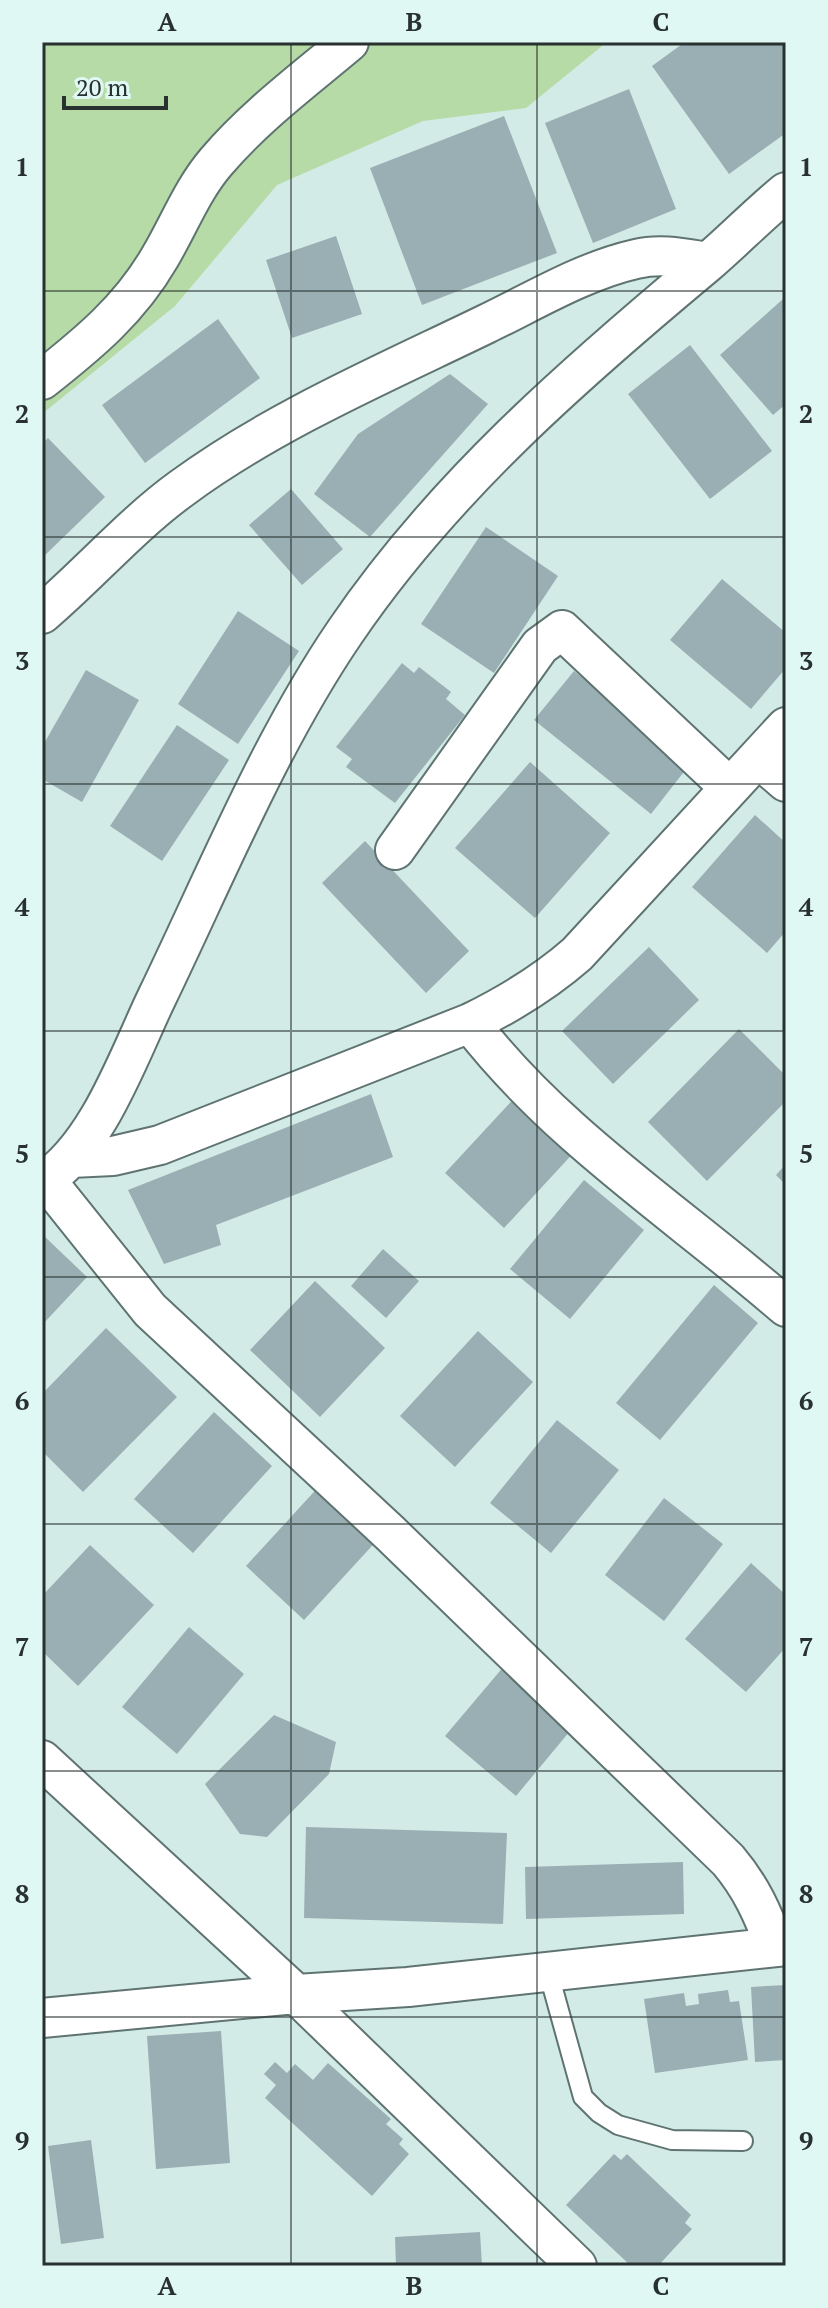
<svg xmlns="http://www.w3.org/2000/svg" width="828" height="2308" font-family="'PT Serif',serif">
	<style>
		.green { fill: #b7dba7 }
		.building { fill: #99afb4 }
		.lines { fill: none; stroke-linecap: round; stroke-linejoin: round }
		.service-casing { stroke: #5f7471; stroke-width: 22 }
		.minor-casing { stroke: #5f7471; stroke-width: 42 }
		.service { stroke: #fff; stroke-width: 18 }
		.minor { stroke: #fff; stroke-width: 38 }
		.grid { fill: none; stroke: #28312f; stroke-width: 2; stroke-opacity: 0.55 }
		.neatline { fill: none; stroke: #28312f; stroke-width: 3 }
		.grid-label { font-size: 26px; text-anchor: middle; font-weight: bold; fill: #28312f }
	</style>
	<rect width="100%" height="100%" fill="#d3ebe7"/>
	<path class="green" d="M42,42H607L526,108L423,121L277,185L175,306L42,414Z"/>
	<path class="building" d="M685,42H786V133L729,174L652,66Z
		M629,89L676,209L593,243L545,123Z
		M504,116L557,253L422,305L370,168Z
		M336,236L362,314L292,338L266,260Z
		M783,299L786,303V404L773,415L720,355Z
		M218,319L260,378L145,463L102,405Z
		M690,345L772,451L710,499L628,394Z
		M450,374L488,404L370,537L314,494L358,434Z
		M48,438L105,497L42,558V444Z
		M291,489L343,549L302,585L249,525Z
		M486,527L558,576L494,673L421,624Z
		M722,579L786,633V668L751,709L670,640Z
		M238,611L299,651L238,744L178,704Z
		M402,663L414,673L419,667L451,692L446,699L465,715L395,803L346,767L352,759L336,747Z
		M86,670L139,700L82,802L42,779V747Z
		M574,671L690,764L651,814L534,720Z
		M177,725L229,760L162,861L110,826Z
		M530,762L610,833L535,918L455,848Z
		M755,815L786,843V931L767,953L692,887Z
		M365,841L469,951L426,993L322,883Z
		M649,947L699,1000L613,1084L562,1031Z
		M739,1029L786,1076V1101L707,1181L648,1122Z
		M519,1093L578,1148L504,1228L445,1173Z
		M371,1094L393,1157L216,1225L221,1245L164,1264L128,1190Z
		M786,1164V1185L776,1175Z
		M584,1180L644,1230L570,1319L510,1269Z
		M42,1234L87,1277L42,1325Z
		M383,1249L419,1281L386,1318L351,1286Z
		M315,1281L385,1348L320,1417L250,1350Z
		M714,1285L758,1323L660,1440L616,1403Z
		M106,1328L177,1397L83,1492L42,1451V1394Z
		M478,1331L533,1382L455,1467L400,1416Z
		M214,1412L272,1466L193,1553L134,1499Z
		M557,1420L619,1470L551,1553L490,1503Z
		M323,1482L381,1536L304,1620L246,1566Z
		M664,1498L723,1544L664,1621L605,1575Z
		M90,1545L154,1605L78,1686L42,1651V1596Z
		M751,1563L786,1595V1647L746,1692L685,1639Z
		M189,1627L244,1674L177,1754L122,1707Z
		M505,1665L575,1725L516,1796L445,1736Z
		M274,1715L336,1742L329,1774L267,1837L240,1834L205,1784Z
		M306,1827L507,1833L503,1924L304,1918Z
		M683,1862L684,1914L526,1919L525,1867Z
		M786,1985V2060L755,2062L751,1987Z
		M728,1990L730,2002L739,2001L748,2060L655,2073L644,1999L684,1993L686,2006L699,2004L698,1994Z
		M221,2031L230,2163L156,2169L147,2036Z
		M275,2062L287,2073L295,2064L313,2080L328,2063L391,2119L386,2124L403,2139L399,2144L409,2154L372,2196L265,2098L276,2085L264,2074Z
		M91,2140L104,2238L61,2244L48,2146Z
		M614,2154L621,2160L627,2154L691,2215L685,2223L692,2229L658,2266H631L566,2205Z
		M480,2232L482,2266H396L395,2237Z"/>
	<g class="lines">
		<g class="service-casing">
			<path id="service" d="M548,1971L583,2097L599,2113L618,2125L672,2140L743,2141"/>
		</g>
		<g class="minor-casing">
			<path id="minor" d="M42,380C89,343 130,309 160,257C179,225 192,190 216,162C254,117 304,80 349,42
				M42,614C90,573 131,525 182,488C273,421 385,373 486,324C534,301 583,271 636,259C661,253 683,258 708,262
				M758,758L786,782
				M395,850L540,646L562,630L729,787
				M470,1023C557,1136 679,1214 786,1307
				M71,1158L113,1156L160,1145L470,1023C509,1004 545,982 577,954L786,727
				M46,1180L150,1310L390,1533L728,1860C751,1887 763,1914 775,1947
				M42,1182C98,1147 129,1055 157,997C215,877 270,742 345,632C442,489 574,374 706,264C733,241 758,215 786,192
				M42,1760L296,1994L577,2266
				M42,2018L296,1994L408,1987L786,1946"/>
		</g>
		<use href="#service" class="service"/>
		<use href="#minor" class="minor"/>
	</g>
	<path class="grid" d="M291,42V2266M537,42V2266M42,291H786M42,537H786M42,784H786M42,1031H786M42,1277H786M42,1524H786M42,1771H786M42,2017H786"/>
	<rect width="828" height="2308" fill="none" stroke="#e0f8f4" stroke-width="88"/>
	<path d="M64 96v12h102v-12" fill="none" stroke="#28312f" stroke-width="4"/>
	<text x="76" y="96" font-size="24" fill="#28312f" stroke="#e0f8f4" stroke-width="6" paint-order="stroke">20 m</text>
	<rect x="44" y="44" width="740" height="2220" class="neatline"/>
	<g class="grid-label">
		<text x="167" y="31">A</text>
		<text x="414" y="31">B</text>
		<text x="661" y="31">C</text>
		<text x="22" y="176">1</text>
		<text x="806" y="176">1</text>
		<text x="22" y="423">2</text>
		<text x="806" y="423">2</text>
		<text x="22" y="670">3</text>
		<text x="806" y="670">3</text>
		<text x="22" y="916">4</text>
		<text x="806" y="916">4</text>
		<text x="22" y="1163">5</text>
		<text x="806" y="1163">5</text>
		<text x="22" y="1410">6</text>
		<text x="806" y="1410">6</text>
		<text x="22" y="1656">7</text>
		<text x="806" y="1656">7</text>
		<text x="22" y="1903">8</text>
		<text x="806" y="1903">8</text>
		<text x="22" y="2150">9</text>
		<text x="806" y="2150">9</text>
		<text x="167" y="2295">A</text>
		<text x="414" y="2295">B</text>
		<text x="661" y="2295">C</text>
	</g>
</svg>
